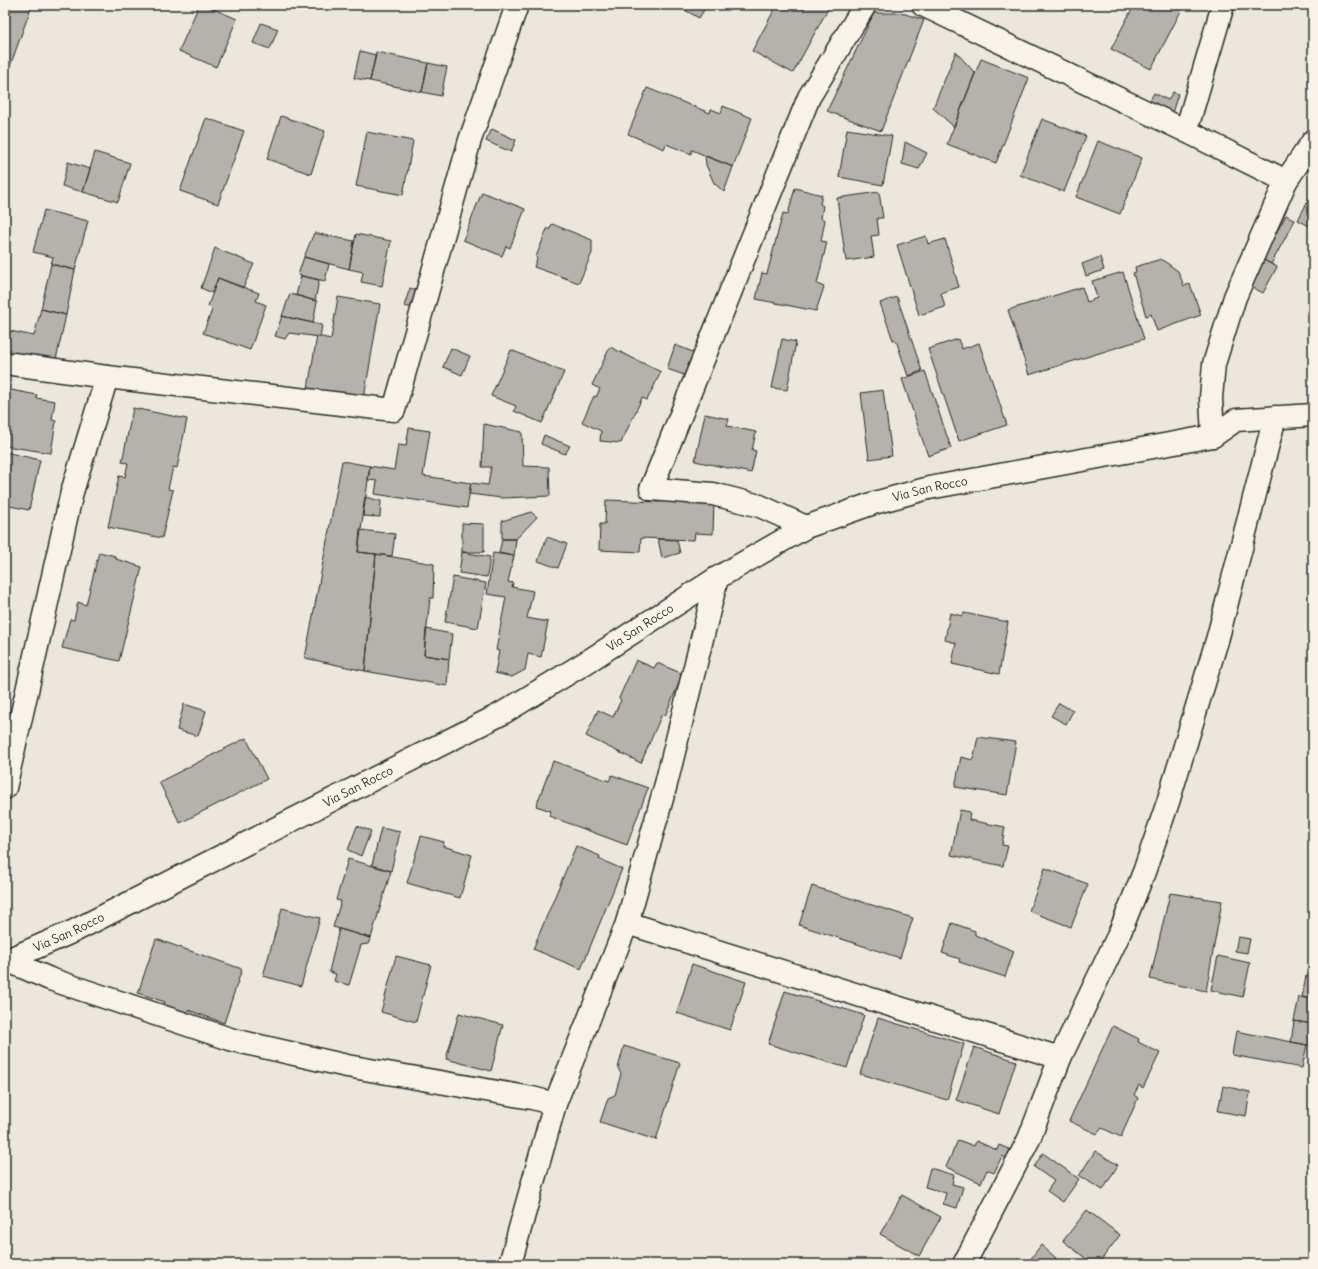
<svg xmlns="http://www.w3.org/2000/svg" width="1318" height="1269" font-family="Delius,sans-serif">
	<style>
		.building { fill: #b5b2ab; stroke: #2b2b2b }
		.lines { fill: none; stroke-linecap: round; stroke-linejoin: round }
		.minor-casing { stroke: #2b2b2b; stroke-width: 25 }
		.minor { stroke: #f7f3e8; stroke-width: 22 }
		.labels { text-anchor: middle; stroke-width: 3.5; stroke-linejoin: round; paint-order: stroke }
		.street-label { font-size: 12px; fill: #2b2b2b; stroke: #f7f3e8 }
	</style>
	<rect width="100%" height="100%" fill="#ebe7dd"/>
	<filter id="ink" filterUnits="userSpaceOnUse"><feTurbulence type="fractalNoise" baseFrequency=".025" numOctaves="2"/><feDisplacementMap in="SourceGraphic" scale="8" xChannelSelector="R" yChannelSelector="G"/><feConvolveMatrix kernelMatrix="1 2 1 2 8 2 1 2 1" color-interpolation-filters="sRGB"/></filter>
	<g filter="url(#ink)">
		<path class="building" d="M5,5H32L5,80Z
			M199,5H204L237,19L216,67L179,51Z
			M676,5H707L699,18Z
			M777,5H830L793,73L752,51Z
			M1134,5H1184L1151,69L1111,49Z
			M874,13H902L924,20L881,131L827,111Z
			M261,23L278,29L270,49L253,43Z
			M360,51L376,55L370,81L354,78Z
			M376,52L428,63L422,92L370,81Z
			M956,52L975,73L954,127L933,108Z
			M981,59L1029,78L996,163L947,144Z
			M428,63L447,67L441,96L422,92Z
			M647,88L710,113L711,109L721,113L723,106L752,118L733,167L692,150L691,154L666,144L664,149L628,134Z
			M1173,92L1178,94L1172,113L1149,102L1154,93L1168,100Z
			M281,116L325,131L311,174L267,159Z
			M206,118L244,131L218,204L180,191Z
			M1042,119L1086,136L1064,192L1020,175Z
			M492,129L516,140L511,152L486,141Z
			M847,129L892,136L883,185L839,177Z
			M367,132L413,141L403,195L356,186Z
			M1098,141L1142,158L1120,214L1076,197Z
			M905,142L927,153L919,169L902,164Z
			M95,152L130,163L118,202L83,192Z
			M705,156L733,167L724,192L714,183L706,165Z
			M68,162L90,169L83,192L62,186Z
			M795,188L822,195L820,204L823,206L821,218L825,220L821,241L827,242L817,284L824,287L816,311L756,299L762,273L767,274L783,213L788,214Z
			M1313,191V228L1298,220Z
			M482,192L525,209L510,248L506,246L502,256L463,240Z
			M879,192L883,218H877L879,235L871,236L874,257L846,261L837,198Z
			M44,210L88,221L75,270L51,264L53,257L33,252Z
			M1286,215L1295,220L1271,264L1262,259Z
			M552,224L592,240V253L579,283L534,267L537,259L536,257L547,229H550Z
			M314,233L354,241L349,269L304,257Z
			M356,234L391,241L382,286L361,282L363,272L349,269Z
			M926,236L928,244L945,239L959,287L941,293L945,307L919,315L897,245Z
			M215,248L254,264L243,288L218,278L212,293L201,288Z
			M304,257L329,264L325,281L298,275Z
			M1100,257L1104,270L1086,276L1082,264Z
			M1161,259L1178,271L1184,286L1190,284L1201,315L1157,331L1151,314L1146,316L1133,273L1136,272L1135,267Z
			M1262,259L1277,267L1263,293L1248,285Z
			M51,264L75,270L66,315L41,309Z
			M1123,272L1144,339L1029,375L1008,310L1082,287L1087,302L1097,298L1092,281Z
			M301,276L319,280L315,301L296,295Z
			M218,278L259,293L256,301L266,305L250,350L203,333L212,310L208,306Z
			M410,288L419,291L413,308L404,306Z
			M290,294L317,301L313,323L282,316Z
			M338,297L380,304L363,404L307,394L317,336L331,339Z
			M897,297L922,371L908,376L896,340H893L880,303Z
			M41,309L66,315L55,364L5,354L10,331L34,336Z
			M282,316L322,325L320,337L289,333L285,339L275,336Z
			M782,339L796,342L787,390L772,388Z
			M958,339L962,349L979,343L1007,425L959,441L928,349Z
			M675,345L698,354L690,377L667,369Z
			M610,347L661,372L647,400L642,398L621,443L600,441L601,431L582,422L594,396L596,397L600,389L592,385Z
			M451,348L470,356L462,375L443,367Z
			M511,350L564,372L542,423L514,411L516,406L491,396Z
			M925,371L951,448L928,456L902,379Z
			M6,389L37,395L36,398L55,401L52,420L56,421L51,453L5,446Z
			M883,390L892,456L869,459L861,393Z
			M133,408L187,419L177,468L173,467L168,489L173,490L162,538L108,527L119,476L125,477L128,463L122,462Z
			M705,414L729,419L727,426L756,432L752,450L756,451L751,473L695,461Z
			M484,424L522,432L523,466L549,467L550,496L502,498L469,494L471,483L488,485L491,467H482Z
			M409,428L430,431L423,476L471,483L467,508L375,494L377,481L368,480L370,466L394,470L398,445L406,446Z
			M544,435L570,446L565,454L541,444Z
			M5,452L40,460L29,510L5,505Z
			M342,461L370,466L358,552L376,554L365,671L305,658Z
			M365,497L381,501L380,517L362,516Z
			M660,499L714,501L713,534L695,533L694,540L641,538L640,552L599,550L600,524H605L606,500L660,502Z
			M531,512L537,517L516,539H502V521Z
			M462,523L484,524V552H462Z
			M360,530L395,534L392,556L358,552Z
			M547,537L567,544L558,568L538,561Z
			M502,539H516L514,556L499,553Z
			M658,539L677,540L680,553L662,558Z
			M99,552L115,556L116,559L142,567L119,661L62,648L70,619L74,620L78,602L86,605Z
			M462,552L490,557L487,577L459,573Z
			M493,553L514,556L508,582L513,583L512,587L533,591L527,618L548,622L541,657L528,654L525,670L512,677L495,673L499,651L496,650L506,597L487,594Z
			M376,554L434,564L433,598H430L424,655L449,659L447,686L365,671Z
			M453,577L486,583L478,628L445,622Z
			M950,613L962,616L964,613L1008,622L999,674L952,664L956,643L945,640Z
			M426,629L452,634L449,659L424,655Z
			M636,660L654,668L657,663L683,674L665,716L662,714L641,763L586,736L598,710L613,717L621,700L619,698Z
			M1059,703L1073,711L1066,724L1051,716Z
			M184,704L206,711L198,736L177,730Z
			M978,737L1016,742L1007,795L955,787L961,757L973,760Z
			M246,738L267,779L180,823L159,782Z
			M553,761L609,781L612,775L648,788L627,845L549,816L551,811L536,806Z
			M960,810L970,812L969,820L1005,827L1002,845L1008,846L1003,866L951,855Z
			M357,826L371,831L361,856L348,850Z
			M381,828L400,832L391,871L372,865Z
			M421,836L444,842L443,846L472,855L460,898L407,883Z
			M576,846L600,856L599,859L622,869L581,969L533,949Z
			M348,859L391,871L371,938L333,927L341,901L336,900Z
			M1045,868L1088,884L1071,927L1029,911Z
			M812,886L913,918L900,958L799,925Z
			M1170,893L1222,901L1206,991L1150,979Z
			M282,908L320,918L301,986L263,976Z
			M952,923L975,931V935L1014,951L1005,977L959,962L960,959L942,953Z
			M339,929L371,938L368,944L361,945L349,985L334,981L336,974L329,972Z
			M1238,937L1250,939L1247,953L1235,951Z
			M156,939L242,969L224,1023L188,1010L185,1019L162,1011L165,1002L138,993Z
			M396,956L431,965L416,1022L381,1012Z
			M1218,956L1250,963L1243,997L1211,990Z
			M692,964L746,982L730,1030L677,1013Z
			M1306,976L1313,977V999L1302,997Z
			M785,991L864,1015L847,1068L768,1044Z
			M1299,997L1313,999V1024L1294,1021Z
			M459,1013L503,1025L491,1071L446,1059Z
			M878,1018L964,1044L947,1100L860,1074Z
			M1294,1021L1313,1024V1046L1291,1042Z
			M1113,1026L1139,1039L1138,1042L1160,1053L1143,1088L1139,1085L1134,1095L1138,1098L1121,1137L1102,1128L1097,1134L1069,1121Z
			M1236,1031L1307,1045L1302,1068L1232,1055Z
			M624,1046L680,1063L656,1140L600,1122L608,1098L615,1095L621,1074L618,1068Z
			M974,1047L1016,1061L999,1114L956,1100Z
			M1223,1086L1250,1092L1246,1116L1218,1111Z
			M958,1140L974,1146L976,1141L997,1150L999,1145L1011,1150L1007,1159L1002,1156L994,1173L987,1170L981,1183L946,1167Z
			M1095,1151L1118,1165L1103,1190L1079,1176Z
			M1043,1153L1079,1179L1063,1202L1047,1191L1054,1181L1034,1167Z
			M930,1168L954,1175L952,1184L963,1187L957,1208L943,1204L946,1193L925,1187Z
			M902,1195L941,1217L919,1256L880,1234Z
			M1087,1210L1120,1235L1098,1264H1093L1063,1241Z
			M1041,1245L1056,1258L1052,1264H1027Z"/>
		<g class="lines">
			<g class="minor-casing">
				<g id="minor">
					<path d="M923,5L1186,131L1286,181"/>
					<path d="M1186,131L1223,5"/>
					<path d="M5,363L107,377L394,410L470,140L517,5"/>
					<path d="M1213,436L1211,398L1214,364L1235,297L1286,181L1313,141"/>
					<path d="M806,527L760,506L713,494L651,489L809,97L865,5"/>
					<path d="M5,788L72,492L107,377"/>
					<path d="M627,923L1060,1058"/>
					<path d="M6,960L50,979L233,1040L347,1066L532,1098L555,1104"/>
					<path id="s1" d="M5,961L74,931L501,714L590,660L717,578L806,527L874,503L929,488L1213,436L1236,420L1313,415"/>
					<path d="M510,1264L555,1104L627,923L666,784L717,578"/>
					<path d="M964,1264L1029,1139L1060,1058L1120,932L1144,872L1168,802L1218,637L1275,417"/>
				</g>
			</g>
			<use href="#minor" class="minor"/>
		</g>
	</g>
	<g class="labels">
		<g class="street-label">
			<text dy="4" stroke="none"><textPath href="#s1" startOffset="1042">Via San Rocco</textPath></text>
			<text dy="4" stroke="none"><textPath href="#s1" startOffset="718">Via San Rocco</textPath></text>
			<text dy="4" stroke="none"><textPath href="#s1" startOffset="394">Via San Rocco</textPath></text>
			<text dy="4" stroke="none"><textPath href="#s1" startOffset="70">Via San Rocco</textPath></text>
		</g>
	</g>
	<rect width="1318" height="1269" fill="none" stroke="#f7f3e8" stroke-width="20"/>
	<rect x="10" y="10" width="1298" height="1249" fill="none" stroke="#2b2b2b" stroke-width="1.5" filter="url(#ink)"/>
</svg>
